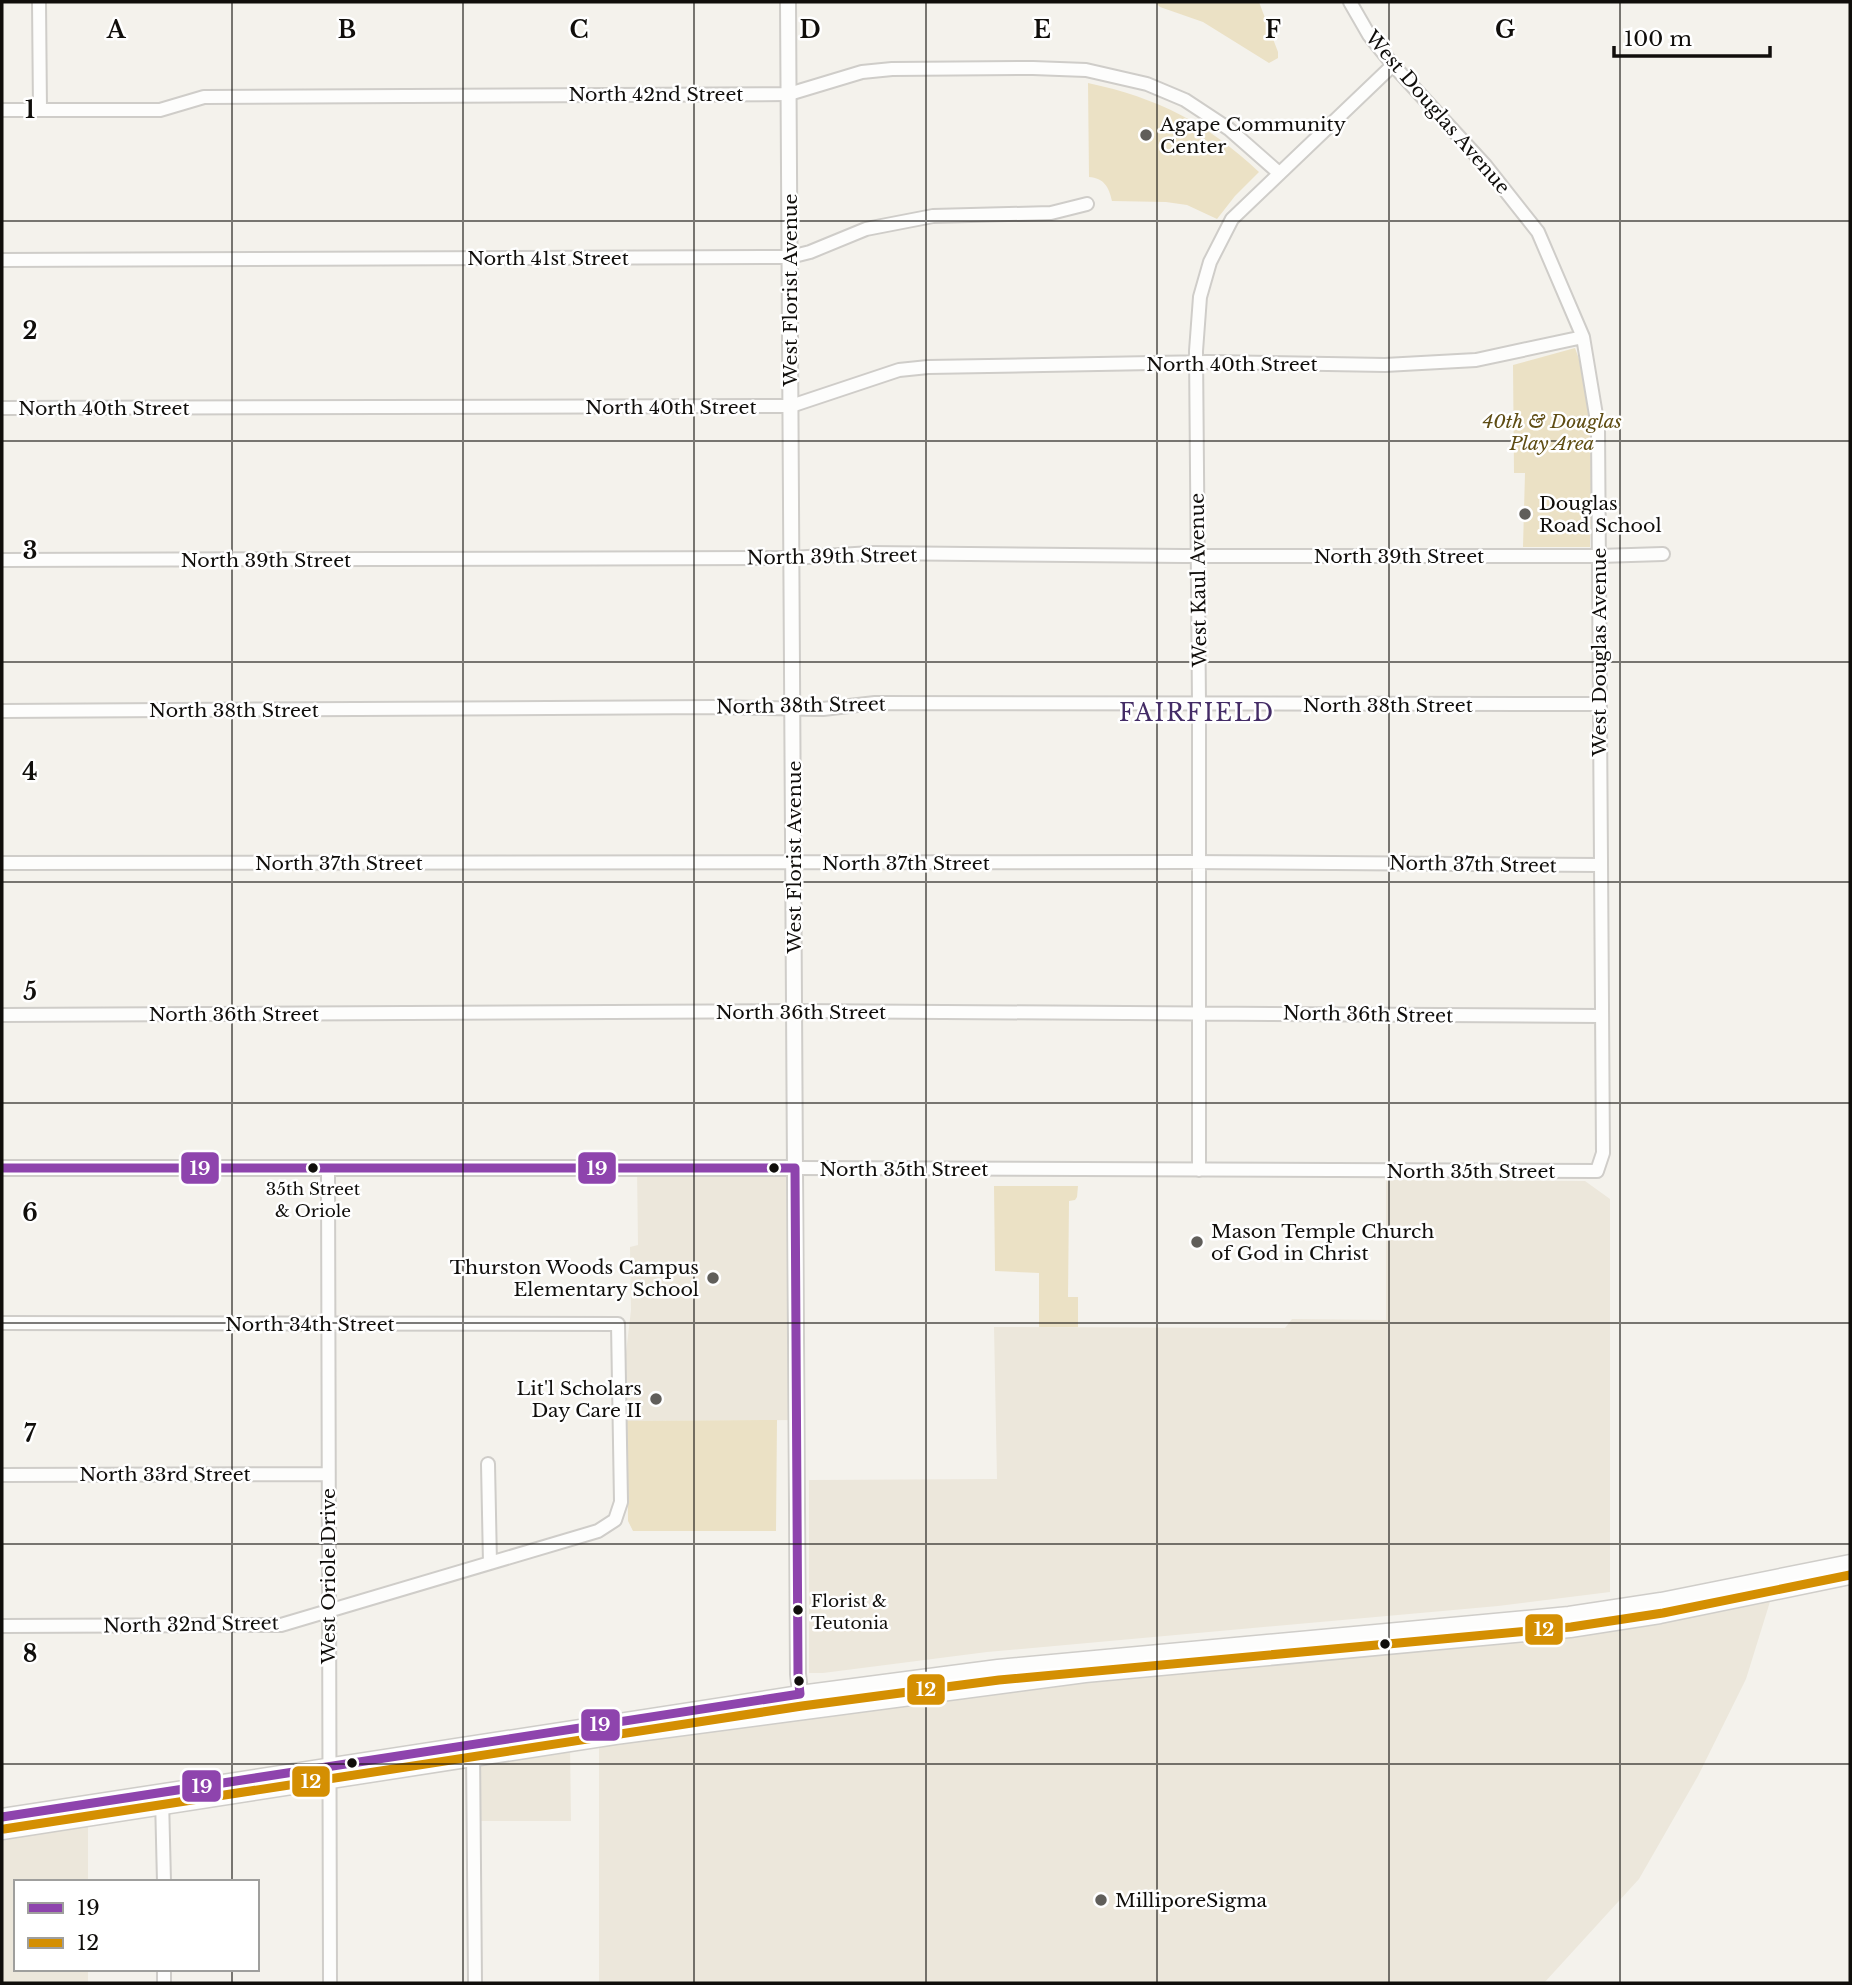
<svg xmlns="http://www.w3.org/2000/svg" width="1852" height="1985" font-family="'Libre Baskerville',serif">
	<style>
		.built { fill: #ece7db }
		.green { fill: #ebe1c5 }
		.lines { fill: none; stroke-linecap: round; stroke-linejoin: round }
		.minor-casing { stroke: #cfcdc9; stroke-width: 16 }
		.tertiary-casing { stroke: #cfcdc9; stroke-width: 18 }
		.secondary-casing { stroke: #cfcdc9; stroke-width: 19 }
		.minor { stroke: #fdfdfc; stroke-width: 12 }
		.tertiary { stroke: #fdfdfc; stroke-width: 14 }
		.secondary { stroke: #fdfdfc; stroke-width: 16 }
		.bus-1-casing { stroke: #fff; stroke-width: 14 }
		.bus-2-casing { stroke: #fff; stroke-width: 14 }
		.bus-1 { stroke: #8e44ad; stroke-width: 9 }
		.bus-2 { stroke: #d48f02; stroke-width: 9 }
		.grid { fill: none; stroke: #100e0b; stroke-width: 2; stroke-opacity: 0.55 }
		.poi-dot { fill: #605e5a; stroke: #fff; stroke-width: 2.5 }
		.bus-dot { fill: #100e0b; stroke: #fff; stroke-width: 2.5 }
		.labels { text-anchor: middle; stroke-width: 5; stroke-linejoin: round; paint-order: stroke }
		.bus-label { font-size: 17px; fill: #100e0b; stroke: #fff }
		.street-label { font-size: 19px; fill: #100e0b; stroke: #fff }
		.poi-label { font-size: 19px; fill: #100e0b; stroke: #fff; text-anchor: start }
		.park-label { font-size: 19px; font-style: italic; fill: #5f4d14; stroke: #fff }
		.quarter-label { font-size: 23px; letter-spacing: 2px; fill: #442c66; stroke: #fff }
		.grid-label { font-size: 23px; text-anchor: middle; font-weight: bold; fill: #100e0b; stroke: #fff; stroke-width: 5; stroke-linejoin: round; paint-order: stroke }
		.line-badge { stroke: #fff; stroke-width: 2.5 }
		.badge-label { font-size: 19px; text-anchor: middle; font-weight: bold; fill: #fff }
	</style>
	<rect width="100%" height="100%" fill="#f4f2ec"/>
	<path class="built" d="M637,1168H795L797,1420L627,1421L626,1353L631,1310L630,1247L638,1245Z
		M1386,1180L1585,1181L1610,1199V1592L1498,1606L987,1652L823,1673H809V1480L997,1479L994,1327L1285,1328L1292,1319L1386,1320Z
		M1773,1592L1746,1679L1698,1776L1639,1879L1544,1983H599V1738Z
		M570,1743L571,1821H477L473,1759Z
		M88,1817V1882H16V1969H88V1983H2V1831Z"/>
	<path class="green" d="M1155,2H1259L1278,52V58L1269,63L1203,22L1160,7Z
		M1088,83C1158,98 1207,123 1259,172L1235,196L1217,219L1187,205L1166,202L1112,201C1109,187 1104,178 1089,177Z
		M1575,348C1600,409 1590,483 1590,547H1523L1525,473H1514L1513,365Z
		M994,1186H1078L1077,1197L1075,1200L1069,1201L1068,1297H1078V1327H1039V1273L995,1271Z
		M777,1420L776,1531H633L628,1521L627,1421Z"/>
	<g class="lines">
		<g class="minor-casing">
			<path id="minor" d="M39,2L40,110
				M2,110H160L204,97L789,94L862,72L892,69L1033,68L1086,70L1147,84L1185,100L1229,129L1279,173
				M2,260L790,257L810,252L866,229L933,216L1051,213L1087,204
				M2,408L791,406L899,370L928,367L1208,362L1385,365L1476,360L1583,337
				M2,560L792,558L871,553L1184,556H1599L1663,554
				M2,711L714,707L823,709L875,703L1600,704
				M2,863L1186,862L1600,865
				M2,1015L795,1011L1601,1016
				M328,1168L330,1983
				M795,1168L1597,1171L1603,1153L1598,427L1583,337L1538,232L1485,165L1393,65L1369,35L1350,2
				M1199,1170V705L1196,351L1200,297L1210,262L1232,219L1393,65
				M2,1323L618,1324L621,1502L615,1520L598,1531L281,1625L2,1626
				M488,1464L490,1563
				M2,1475L328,1474
				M473,1749L475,1983
				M162,1798L164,1882
				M164,1969V1983"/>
		</g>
		<g class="tertiary-casing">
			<path id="tertiary" d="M788,2L798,1674L802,1711
				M2,1168H795"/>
		</g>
		<g class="secondary-casing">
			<path id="secondary" d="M2,1817L800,1694L998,1668L1569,1615L1661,1601L1850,1563
				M2,1831L615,1736L1085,1674L1570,1629L1660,1615L1850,1576"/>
		</g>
		<use href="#minor" class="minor"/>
		<use href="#tertiary" class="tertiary"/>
		<use href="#secondary" class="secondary"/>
		<g class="bus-1-casing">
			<path id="bus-1" d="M2,1168H795
				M795,1168L798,1674L800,1694
				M2,1817L800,1694"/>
		</g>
		<g class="bus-2-casing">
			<path id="bus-2" d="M4,1829L802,1706L999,1680L1571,1627L1663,1613L1850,1575"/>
		</g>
		<use href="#bus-1" class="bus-1"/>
		<use href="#bus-2" class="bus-2"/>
	</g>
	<path class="grid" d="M232,2V1882M463,2V1983M694,2V1983M926,2V1983M1157,2V1983M1389,2V1983M1620,2V1983M2,221H1850M2,441H1850M2,662H1850M2,882H1850M2,1103H1850M2,1323H1850M2,1544H1850M2,1764H1850M232,1969V1983"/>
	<g class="poi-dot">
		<circle cx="1146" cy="135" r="7"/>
		<circle cx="1525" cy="514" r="7"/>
		<circle cx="1197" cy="1242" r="7"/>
		<circle cx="713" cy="1278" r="7"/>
		<circle cx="656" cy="1399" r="7"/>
		<circle cx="1101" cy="1900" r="7"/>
	</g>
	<g class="bus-dot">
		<circle cx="313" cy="1168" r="6"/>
		<circle cx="774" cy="1168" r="6"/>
		<circle cx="798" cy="1610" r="6"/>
		<circle cx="1385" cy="1644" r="6"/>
		<circle cx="799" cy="1681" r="6"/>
		<circle cx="352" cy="1763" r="6"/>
	</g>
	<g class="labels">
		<g class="bus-label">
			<text x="313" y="1195">35th Street<tspan x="313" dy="22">&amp; Oriole</tspan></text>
			<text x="811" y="1607" text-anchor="start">Florist &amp;<tspan x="811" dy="22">Teutonia</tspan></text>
		</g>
		<g class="street-label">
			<text x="656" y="101">North 42nd Street</text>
			<text transform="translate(1438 112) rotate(49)" y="7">West Douglas Avenue</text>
			<text x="548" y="265">North 41st Street</text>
			<text transform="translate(790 290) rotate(-90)" y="7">West Florist Avenue</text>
			<text x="1232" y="371">North 40th Street</text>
			<text x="671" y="414">North 40th Street</text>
			<text x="104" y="415">North 40th Street</text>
			<text transform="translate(832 556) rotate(-1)" y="7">North 39th Street</text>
			<text x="1399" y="563">North 39th Street</text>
			<text x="266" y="567">North 39th Street</text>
			<text transform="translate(1198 580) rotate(-91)" y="7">West Kaul Avenue</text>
			<text transform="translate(1599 652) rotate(-90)" y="7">West Douglas Avenue</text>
			<text transform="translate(801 705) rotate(-1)" y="7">North 38th Street</text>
			<text x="1388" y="712">North 38th Street</text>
			<text x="234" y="717">North 38th Street</text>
			<text transform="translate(794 857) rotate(-90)" y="7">West Florist Avenue</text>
			<text x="339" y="870">North 37th Street</text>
			<text x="906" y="870">North 37th Street</text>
			<text transform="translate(1473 864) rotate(1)" y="7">North 37th Street</text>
			<text x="801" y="1019">North 36th Street</text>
			<text x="234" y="1021">North 36th Street</text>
			<text transform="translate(1368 1014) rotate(1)" y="7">North 36th Street</text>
			<text x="904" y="1176">North 35th Street</text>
			<text x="1471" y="1178">North 35th Street</text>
			<text x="310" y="1331">North 34th Street</text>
			<text x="165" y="1481">North 33rd Street</text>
			<text transform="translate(328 1576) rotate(-90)" y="7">West Oriole Drive</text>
			<text transform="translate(191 1624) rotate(-1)" y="7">North 32nd Street</text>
		</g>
		<g class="poi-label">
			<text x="1160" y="131">Agape Community<tspan x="1160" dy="22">Center</tspan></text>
			<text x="1539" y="510">Douglas<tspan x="1539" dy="22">Road School</tspan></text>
			<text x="1211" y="1238">Mason Temple Church<tspan x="1211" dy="22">of God in Christ</tspan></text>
			<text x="699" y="1274" text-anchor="end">Thurston Woods Campus<tspan x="699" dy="22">Elementary School</tspan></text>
			<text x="642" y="1395" text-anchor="end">Lit'l Scholars<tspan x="642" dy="22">Day Care II</tspan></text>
			<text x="1115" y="1907">MilliporeSigma</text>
		</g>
		<g class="park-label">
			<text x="1552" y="428">40th &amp; Douglas<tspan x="1552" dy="22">Play Area</tspan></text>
		</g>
		<g class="quarter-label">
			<text x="1197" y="721">FAIRFIELD</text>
		</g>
	</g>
	<g class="grid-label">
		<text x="116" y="38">A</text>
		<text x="347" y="38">B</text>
		<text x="579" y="38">C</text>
		<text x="810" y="38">D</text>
		<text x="1042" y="38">E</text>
		<text x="1273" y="38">F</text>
		<text x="1505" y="38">G</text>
		<text x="30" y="118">1</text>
		<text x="30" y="339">2</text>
		<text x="30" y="559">3</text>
		<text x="30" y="780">4</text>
		<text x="30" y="1000">5</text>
		<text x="30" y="1221">6</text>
		<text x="30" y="1442">7</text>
		<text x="30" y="1662">8</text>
	</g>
	<g class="line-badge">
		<rect x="180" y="1151" width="40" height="34" rx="7" fill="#8e44ad"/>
		<rect x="577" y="1151" width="40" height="34" rx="7" fill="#8e44ad"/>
		<rect x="1524" y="1613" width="40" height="33" rx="7" fill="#d48f02"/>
		<rect x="906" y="1673" width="40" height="33" rx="7" fill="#d48f02"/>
		<rect x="580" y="1708" width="41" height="34" rx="7" fill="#8e44ad"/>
		<rect x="291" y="1765" width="40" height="33" rx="7" fill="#d48f02"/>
		<rect x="181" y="1769" width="41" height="34" rx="7" fill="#8e44ad"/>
	</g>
	<g class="badge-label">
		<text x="200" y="1175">19</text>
		<text x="597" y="1175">19</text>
		<text x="1544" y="1636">12</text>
		<text x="926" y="1696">12</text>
		<text x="600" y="1731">19</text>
		<text x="311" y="1788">12</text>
		<text x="202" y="1793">19</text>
	</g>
	<rect width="1852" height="1985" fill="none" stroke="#100e0b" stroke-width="7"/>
	<rect x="14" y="1880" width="245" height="91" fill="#ffffff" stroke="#9f9f9d" stroke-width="2"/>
	<rect x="28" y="1903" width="35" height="10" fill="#8e44ad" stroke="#9f9f9d" stroke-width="2"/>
	<text x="77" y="1915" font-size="21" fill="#100e0b">19</text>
	<rect x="28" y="1938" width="35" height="10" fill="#d48f02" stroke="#9f9f9d" stroke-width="2"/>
	<text x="77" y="1950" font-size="21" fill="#100e0b">12</text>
	<path d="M1614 46v10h156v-10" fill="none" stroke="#100e0b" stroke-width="3.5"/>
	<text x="1624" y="46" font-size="21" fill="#100e0b" stroke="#ffffff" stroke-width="5" paint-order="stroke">100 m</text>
</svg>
